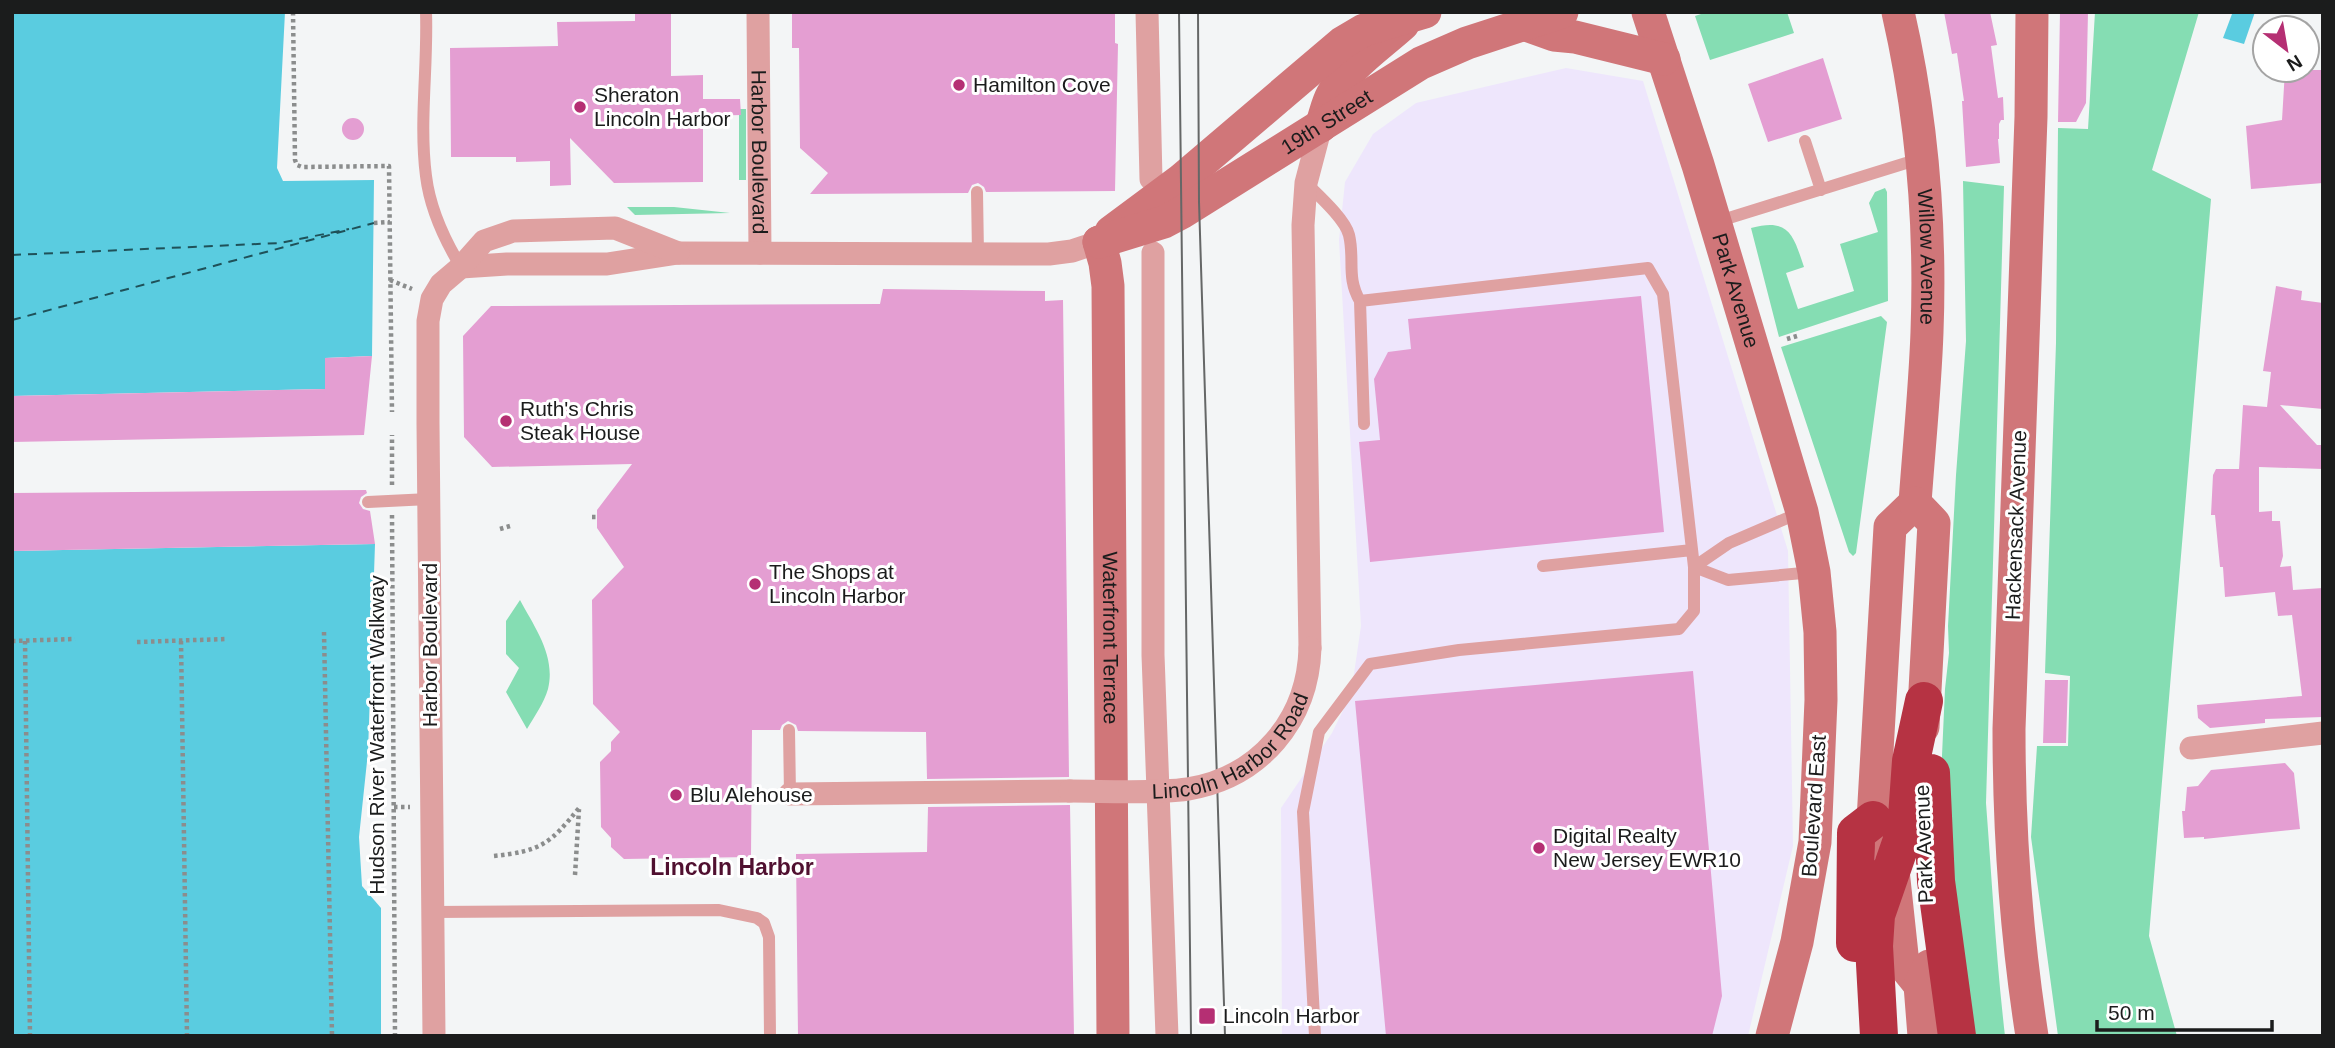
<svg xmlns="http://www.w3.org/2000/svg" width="2335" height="1048" font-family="Arial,sans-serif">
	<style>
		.industrial { fill: #eee6fc }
		.green { fill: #85ddb3 }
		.water { fill: #5acce0 }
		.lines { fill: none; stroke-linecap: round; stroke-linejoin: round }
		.ferry { stroke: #1f5159; stroke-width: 2; stroke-dasharray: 9 7; stroke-linecap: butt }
		.building { fill: #e49ed2 }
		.path { stroke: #8b8d8d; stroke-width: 4.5; stroke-dasharray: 3.5 3.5; stroke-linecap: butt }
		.lane { stroke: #dfa1a1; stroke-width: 12 }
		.street { stroke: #dfa1a1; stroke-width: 23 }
		.secondary { stroke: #d07679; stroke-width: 33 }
		.highway { stroke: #b63343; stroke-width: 38 }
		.tram { stroke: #656767; stroke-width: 2 }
		.street-bridge { stroke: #dfa1a1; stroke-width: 23 }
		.poi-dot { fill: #b52f73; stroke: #fff; stroke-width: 2.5 }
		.labels { text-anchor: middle; stroke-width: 6; stroke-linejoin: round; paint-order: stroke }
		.poi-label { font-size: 21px; fill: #1b1c1c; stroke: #fff; text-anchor: start }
		.street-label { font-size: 21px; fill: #1b1c1c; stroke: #fff }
		.neighbourhood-label { font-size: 23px; font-weight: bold; fill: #501030; stroke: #fff }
	</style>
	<rect width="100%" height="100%" fill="#f3f5f6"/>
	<path class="industrial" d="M1566,68L1643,81L1788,551L1793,846L1748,1036H1282L1281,808L1332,733L1351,694L1361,626L1339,240L1345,182L1373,134L1416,103Z"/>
	<path class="green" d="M1707,12H1787L1794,33L1710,60L1695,16Z
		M2095,12H2199L2152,170L2211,199L2149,936L2177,1036H2058L2031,837L2037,746H2068L2070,676L2045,673L2056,343L2058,128L2088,129Z
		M739,109H746V180H739Z
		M1963,181L2004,186L1986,803C1992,881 1996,958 2005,1036H1972L1965,996L1940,800L1945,689L1949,653L1948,626L1956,475L1966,341Z
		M1885,188L1887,192L1888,301L1779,337L1751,228C1789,218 1793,234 1804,267L1786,273L1798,309L1854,291L1840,244L1878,232L1869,203L1875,192Z
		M627,207H674L730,213L635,215Z
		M1881,316L1887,322L1856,553L1853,556L1849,552L1781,347Z
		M520,600C535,628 556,656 548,689C544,703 534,717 527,729L506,692L519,668L506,654V621Z"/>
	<path class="water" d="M12,12H285L277,168L283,181L374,180L372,356L325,358V389L12,396Z
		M2228,12H2255L2244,44L2223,38L2232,14Z
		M375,544L368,752L359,837L362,886L381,908V1036H12V551Z"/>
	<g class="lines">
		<path class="ferry" d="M12,255L280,243L349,229
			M12,320L374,223"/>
	</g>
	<path class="building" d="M635,12H671V76L703,75V99H740L741,115L703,116V182L614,183L570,138L571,185L550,186V161L516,162V157H451L450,48L558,46L557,22L635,21Z
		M792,12H1115V43L1118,44L1115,191L986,192L984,187L978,183L972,185L968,193L810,194L828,173L800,148L799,48H792Z
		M1944,12H1990L1997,45L1991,46L1998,98L2003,97L2004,120H2001L1999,124V139H1998L2000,163L1966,167L1962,101H1964L1957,53L1952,54Z
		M2060,12H2088L2086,103L2076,122H2058Z
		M1823,58L1842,119L1768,142L1748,84Z
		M2285,70H2323V183L2251,189L2246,126L2282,120Z
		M342 129a11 11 0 1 1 22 0a11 11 0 1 1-22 0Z
		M2276,286L2302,291L2301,300L2323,303V409L2280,405L2317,445H2323V469L2259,467V512L2272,511V521H2280L2283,556L2280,567L2291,566L2293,590L2323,588V717L2265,719V723L2210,728L2198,718L2197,705L2302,696L2292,615L2278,616L2275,592L2225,597L2223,567H2220L2215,515H2211L2213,475L2216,469H2239L2243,405L2267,407L2271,372L2263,371Z
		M883,289L1045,291V301L1063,300L1069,777L927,779L926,732L798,731L796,725L788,721L782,725L780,730H752L751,857L624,859L611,847V838L601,827L600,762L611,751V742L620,732L593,704L592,600L624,567L597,528V510L632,464L492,467L464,437L463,336L491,306L880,304Z
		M1641,296L1664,532L1370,562L1359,442L1380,440L1374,379L1388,352L1411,349L1408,319Z
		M372,356L364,435L12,442V396L325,389V358Z
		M366,490L367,493L361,497L359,503L363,509L370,511L375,544L12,551V493Z
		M1693,671L1722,996L1712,1036H1386L1355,701Z
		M2045,680H2068L2066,743H2043Z
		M2285,763L2294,773L2300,829L2204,839V837L2184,838L2182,811H2185L2187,787L2198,786L2211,770Z
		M1070,805L1074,1036H798L796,854L927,852L928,807Z"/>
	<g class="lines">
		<path class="path" d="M293,12L295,160L297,165L302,167L389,166L392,412
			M374,223L390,222
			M390,280L412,289
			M1787,339L1797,336
			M392,485V435
			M392,515L395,1036
			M592,517H597
			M500,529L510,526
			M324,632L332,1036
			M12,641L75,639
			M25,641L30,1036
			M181,641L187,1036
			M137,642L226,639
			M394,807H410
			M494,856C541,851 550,844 579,808
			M575,875L579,809"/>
		<path class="lane" d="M426,12C428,66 419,122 426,176C430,209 444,239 461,267
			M1805,141L1821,190
			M1306,183C1318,195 1345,219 1349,235C1355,260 1346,277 1360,301
			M977,192L978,254
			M1716,222L1919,159
			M368,502L429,499
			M1543,566L1692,550
			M1694,567L1728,580L1814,572
			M1694,567L1729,543L1799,513
			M789,730L790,794
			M433,912L719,910L757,918L764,923L769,937L770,1036
			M1315,1036L1303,812L1319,732L1370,664L1459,650L1679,629L1694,611V567L1663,294L1648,268L1360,301L1364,424"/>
		<g class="street">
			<path id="s1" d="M758,12L760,253"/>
			<path d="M1147,12L1151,179"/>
			<path d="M1153,253V655L1167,1036"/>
			<path d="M461,267L507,264H607L678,253L1049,254L1072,251L1099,242"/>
			<path d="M1310,648L1303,225L1306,183L1321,126"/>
			<path d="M2191,748L2323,733"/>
			<path d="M790,794L1070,791"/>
			<path d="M434,1036L428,423V321L432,299L441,284L461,267L484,241L513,231L615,228L678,253"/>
		</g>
		<g class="secondary">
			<path id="s2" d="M1648,12L1698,165L1802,512L1814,572L1820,632L1821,700L1815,842L1797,942L1772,1036"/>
			<path id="s3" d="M1898,12C1922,117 1931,224 1927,332C1925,389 1919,446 1915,503L1890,527L1873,820L1889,833L1903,964L1920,985"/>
			<path d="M2032,12L2031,117L2009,729C2009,832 2016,934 2032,1036"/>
			<path d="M1523,24L1554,35L1575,37L1664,59"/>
			<path d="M1321,126C1325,116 1327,104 1332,95C1348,66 1380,45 1403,24"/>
			<path d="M1111,232L1181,180L1342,43L1364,30L1425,12"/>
			<path id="s4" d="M1099,242L1105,263L1108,286L1113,1036"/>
			<path id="s5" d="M1099,242L1164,222L1181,213L1421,63L1467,43L1562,12"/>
			<path d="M1915,503L1934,523L1923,727"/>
			<path d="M1924,1036L1920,985L1929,966"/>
		</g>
		<path class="highway" d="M1931,773L1936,881L1957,1036
			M1855,943L1856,833L1873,820
			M1879,1036L1874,946L1876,915L1903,837L1907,817L1911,761L1924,701"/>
		<path class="tram" d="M1179,12L1191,1036
			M1198,12L1199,202L1225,1036"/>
		<path class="street-bridge" id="s6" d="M1070,791C1105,791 1154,794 1188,789C1260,777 1308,720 1310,648"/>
	</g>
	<g class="poi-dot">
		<circle cx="959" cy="85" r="7"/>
		<circle cx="580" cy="107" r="7"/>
		<circle cx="506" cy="421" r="7"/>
		<circle cx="755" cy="584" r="7"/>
		<circle cx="676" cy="795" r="7"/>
		<circle cx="1539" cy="848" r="7"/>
		<rect x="1198" y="1007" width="18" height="18" rx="3.5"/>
	</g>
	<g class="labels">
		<g class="poi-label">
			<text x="973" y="92">Hamilton Cove</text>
			<text x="594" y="102">Sheraton<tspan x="594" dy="24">Lincoln Harbor</tspan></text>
			<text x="520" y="416">Ruth's Chris<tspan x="520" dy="24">Steak House</tspan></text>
			<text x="769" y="579">The Shops at<tspan x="769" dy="24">Lincoln Harbor</tspan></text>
			<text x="690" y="802">Blu Alehouse</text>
			<text x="1553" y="843">Digital Realty<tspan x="1553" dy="24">New Jersey EWR10</tspan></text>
			<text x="1223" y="1023">Lincoln Harbor</text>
		</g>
		<g class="street-label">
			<text dy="7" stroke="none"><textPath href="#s5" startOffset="259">19th Street</textPath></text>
			<text dy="7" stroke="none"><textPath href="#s1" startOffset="140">Harbor Boulevard</textPath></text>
			<text dy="7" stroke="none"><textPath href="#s3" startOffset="247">Willow Avenue</textPath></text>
			<text dy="7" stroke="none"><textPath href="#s2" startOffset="292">Park Avenue</textPath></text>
			<text transform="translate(2016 525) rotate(-88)" y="7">Hackensack Avenue</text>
			<text dy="7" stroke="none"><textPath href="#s4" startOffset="397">Waterfront Terrace</textPath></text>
			<text transform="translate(430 645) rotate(-90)" y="7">Harbor Boulevard</text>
			<text transform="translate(377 735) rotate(-90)" y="7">Hudson River Waterfront Walkway</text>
			<text dy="7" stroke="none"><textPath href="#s6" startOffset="178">Lincoln Harbor Road</textPath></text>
			<text transform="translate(1814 806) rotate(-86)" y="7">Boulevard East</text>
			<text transform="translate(1924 844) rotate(-92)" y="7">Park Avenue</text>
		</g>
		<g class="neighbourhood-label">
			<text x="732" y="875">Lincoln Harbor</text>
		</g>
	</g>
	<rect width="2335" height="1048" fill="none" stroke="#1b1c1c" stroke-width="28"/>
	<g transform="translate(2286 49) rotate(149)"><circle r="33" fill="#ffffff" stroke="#a4a4a4" stroke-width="2"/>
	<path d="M0-5L12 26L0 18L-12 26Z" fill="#b52f73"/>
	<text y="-10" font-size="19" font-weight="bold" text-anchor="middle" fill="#1b1c1c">N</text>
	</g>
	<path d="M2097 1020v10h175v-10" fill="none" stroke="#1b1c1c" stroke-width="3.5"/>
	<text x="2108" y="1020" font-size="21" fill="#1b1c1c" stroke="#ffffff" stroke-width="5" paint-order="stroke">50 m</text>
</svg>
